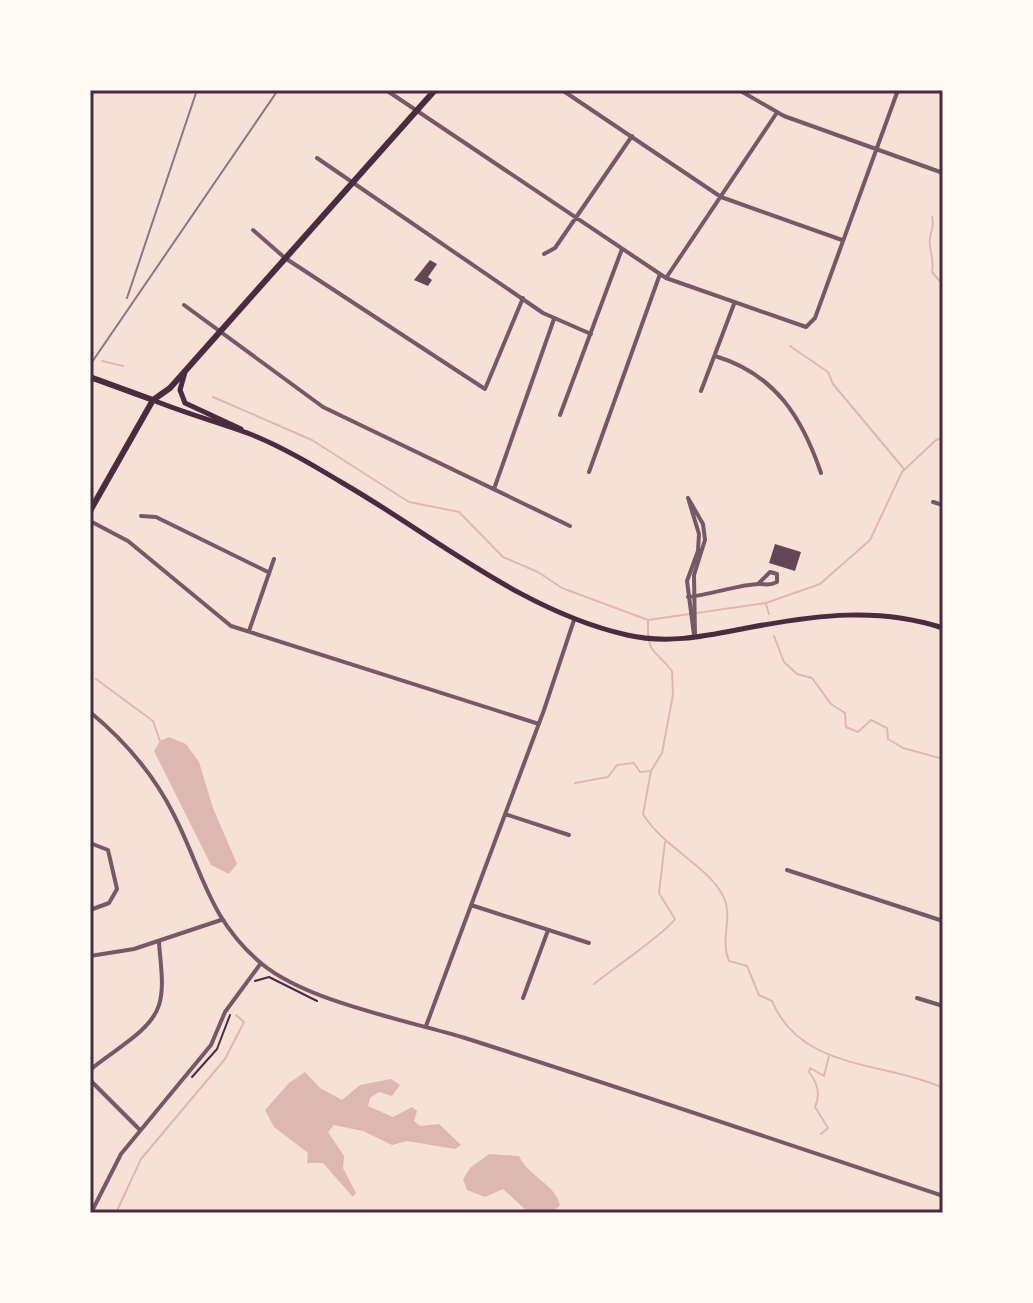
<svg xmlns="http://www.w3.org/2000/svg" width="1033" height="1303" font-family="'Golos Text',sans-serif">
	<style>
		.water { fill: #dcb8b0 }
		.lines { fill: none; stroke-linecap: round; stroke-linejoin: round }
		.stream { stroke: #dcb8b0; stroke-width: 2 }
		.building { fill: #644757 }
		.path { stroke: #4a2c40; stroke-width: 2 }
		.minor { stroke: #755966; stroke-width: 4 }
		.tertiary { stroke: #755966; stroke-width: 4 }
		.secondary { stroke: #4a2c40; stroke-width: 5 }
		.primary { stroke: #4a2c40; stroke-width: 6 }
		.rail { stroke: #8f747c; stroke-width: 2 }
		.neatline { fill: none; stroke: #4a2c40; stroke-width: 3 }
	</style>
	<rect width="100%" height="100%" fill="#f7e1d7"/>
	<path class="water" d="M169,737L186,744L199,762L213,808L237,864L229,874L211,865L154,751L160,741Z
		M305,1072L320,1088L342,1100L360,1085L391,1079L400,1085L392,1096L379,1092L370,1098L368,1106L393,1117L412,1107L417,1111L414,1121L420,1126L439,1124L461,1145L455,1149L407,1141L392,1145L363,1131L334,1125L328,1132L344,1156L343,1168L356,1193L353,1197L323,1163H307L308,1153L274,1127L265,1110L289,1083Z
		M489,1154L519,1156C528,1176 555,1184 560,1205L552,1213H529L503,1189L485,1197L467,1190L463,1179L470,1168Z"/>
	<g class="lines">
		<path class="stream" d="M932,217C935,227 931,228 930,238C928,249 935,259 932,272L943,285
			M790,346L828,372L833,384L904,469
			M102,361L123,366
			M213,397L312,440L409,502L459,512L503,557L538,572L562,588L648,620L766,603L820,584L870,540L902,472L936,440L943,438
			M766,604L769,614
			M648,621C647,655 654,648 672,671L673,695L662,753L651,771L643,814C663,847 706,865 722,894C735,916 719,938 729,961L747,966L759,995L772,1001C801,1071 884,1061 943,1088
			M774,636L784,662L797,674L812,678L831,704L845,713L846,727L858,732L871,720L887,728L888,739L903,748L943,759
			M96,679L153,721L160,741
			M575,783L608,777L617,765L634,763L640,772L651,771
			M594,984C611,970 666,933 675,919L659,893L665,842
			M821,1134L828,1128L815,1107C821,1094 817,1082 809,1072L810,1068L824,1076L829,1056
			M116,1213L141,1159L225,1059L244,1022L236,1015"/>
	</g>
	<path class="building" d="M430,260L437,264L428,277L432,280L428,286L414,280Z
		M775,544L801,552L795,571L769,563Z"/>
	<g class="lines">
		<path class="path" d="M255,981L269,977L317,1001
			M192,1077L217,1049L230,1015"/>
		<path class="minor" d="M386,90L666,278L806,327L815,318L898,90
			M562,90L721,197L842,240
			M739,90L784,116L943,173
			M317,158L543,313L591,334
			M253,230L285,258L485,389L523,298
			M544,254L555,248L632,136
			M666,278L776,114
			M184,305L323,407L570,526
			M715,356C775,374 802,417 821,473
			M701,391L734,304
			M560,415L622,249
			M589,472L660,274
			M494,489L554,319
			M688,498L703,524L705,540L694,575L695,637
			M688,498L699,534L698,551L687,581L694,635
			M933,502L943,505
			M141,516L156,517L268,572
			M90,521L128,541L231,626L539,724
			M688,597C710,595 741,584 759,584C767,584 769,586 777,582V574L770,572L758,584
			M249,631L274,559
			M505,814L569,835
			M90,843L108,850L117,889L109,903L90,910
			M787,870L943,921
			M471,905L589,943
			M523,998L547,933
			M917,998L943,1006
			M426,1026L544,710L574,620
			M90,1070C110,1052 151,1032 159,1005C165,986 160,961 159,942
			M90,1080L139,1129
			M91,1213L121,1154L211,1045L225,1012L261,963"/>
		<path class="tertiary" d="M90,712C124,740 154,775 174,815C203,872 209,920 262,964C308,1002 406,1020 465,1038C625,1089 784,1143 943,1196
			M90,956L134,949L221,920"/>
		<path class="secondary" d="M185,372L180,390L185,403L241,429
			M153,400C184,413 218,422 250,434C283,447 316,467 346,485C437,538 522,611 627,635C670,645 710,635 752,627C817,615 879,607 943,628"/>
		<path class="primary" d="M90,377L153,400
			M90,511L153,400L170,388L435,90"/>
		<path class="rail" d="M127,298L197,90
			M90,365L278,90"/>
	</g>
	<rect width="1033" height="1303" fill="none" stroke="#fffaf5" stroke-width="184"/>
	<rect x="92" y="92" width="849" height="1119" class="neatline"/>
</svg>
